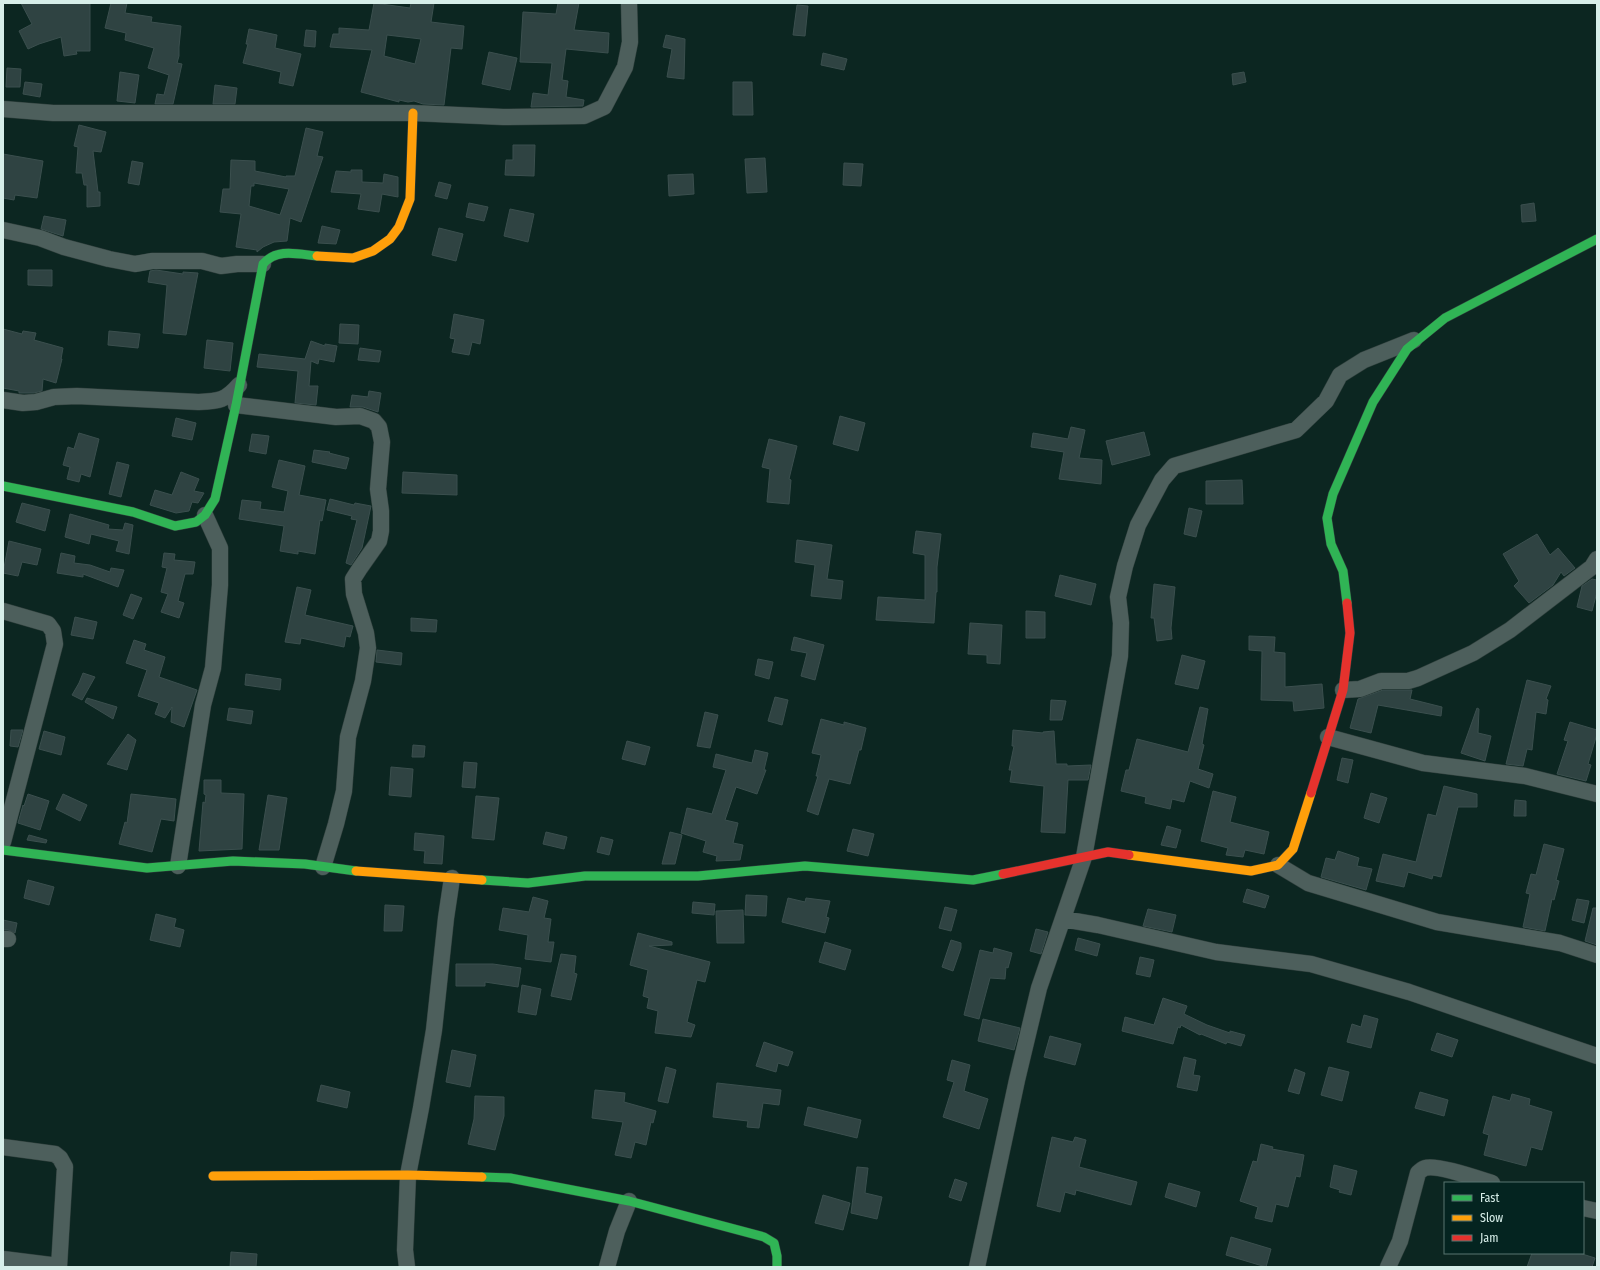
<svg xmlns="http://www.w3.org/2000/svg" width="1600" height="1270" font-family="'Fira Sans Condensed',sans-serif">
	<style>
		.building { fill: #2f4342; stroke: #3b4f4e; fill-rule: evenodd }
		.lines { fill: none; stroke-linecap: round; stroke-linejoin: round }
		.street-casing { stroke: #2f3f3c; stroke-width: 17 }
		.fast-casing { stroke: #2f3f3c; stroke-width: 10 }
		.slow-casing { stroke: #2f3f3c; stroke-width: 10 }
		.jam-casing { stroke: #2f3f3c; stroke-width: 10 }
		.street { stroke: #4d5f5c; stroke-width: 16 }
		.fast { stroke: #30b455; stroke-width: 9 }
		.slow { stroke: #ff9f0a; stroke-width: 9 }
		.jam { stroke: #e5322d; stroke-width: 9 }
	</style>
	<rect width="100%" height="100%" fill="#0c2621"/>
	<path class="building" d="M21,3H90V51H76L77,54L64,56L61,37L39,44L28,49L19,31L32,24Z
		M111,3H127L125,13L152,17L151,22L181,26L179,47V56L177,63L182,64L173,104H155L157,94L164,95L169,75L148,68L154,48L125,40L126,33L105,28Z
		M374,3L410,8L411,3H434L431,22L464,26L462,49L451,48L444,105L423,104L414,101L408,102L399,100V102L361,92L372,50L330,47L333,34H339V28L369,30ZM387,35L421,39L415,64L384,56Z
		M558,3H579L574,30L609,33L608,53L566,49L562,80L568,81L566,97L584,100L583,106L531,107L533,93L548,95L552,63L520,62L523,12L556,14Z
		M797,5L808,6L805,36L793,35Z
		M249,29L277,35L275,48L301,54L293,86L279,83L281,72L243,63L248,44H246Z
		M306,30L316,31L315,47L304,46Z
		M666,35L685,39L684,79L667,77L672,49L663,47Z
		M489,52L517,58L510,90L482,84Z
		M823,53L847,59L844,70L821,65Z
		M7,68L21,69L20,87H6Z
		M120,72L139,75L135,103L117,101Z
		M1244,72L1246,82L1233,85L1232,74Z
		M25,82L42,84L40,97L23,94Z
		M733,82H752L753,115H733Z
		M215,85L237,88L235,104H213Z
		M79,125L106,132L101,152L93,151L98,192H100V206L87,207V185H84L82,173H76L78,147L74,146Z
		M306,128L323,132L317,156L323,157L301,222L290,218L287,241L274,242L263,247L257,252V250L236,247L241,214L220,212L223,189H230L231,160L255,161V171L286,177V176H295ZM254,183L289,189L280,215L249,206L251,186H254Z
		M513,145H535L534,176L505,175L506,160H513Z
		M3,154L43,161L37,198L15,195L14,200L3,198Z
		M765,158L767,192L747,193L745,159Z
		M132,161L143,163L139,185L128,183Z
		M844,163L863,164L861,186L843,185Z
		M351,170H362V182L383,183L384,174L398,177V197L382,194L379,212L358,209L361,194L331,192L336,171L351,172Z
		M693,174L694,194L669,196L668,175Z
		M439,182L451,185L447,199L435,196Z
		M469,203L488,207L484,221L466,217Z
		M1534,203L1536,221L1522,222L1521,205Z
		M510,209L534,214L528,242L504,236Z
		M44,216L66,220L63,236L41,229Z
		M322,226L340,230L336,244L318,243Z
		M439,228L463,234L456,261L432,255Z
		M28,270H52V286L28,285Z
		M156,270L183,274V272L198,273L186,335L163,333L167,285L148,282L150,271Z
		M454,314L484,320L480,344L472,342L469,355L452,352L455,339L450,338Z
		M340,324L359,325L358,344L339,343Z
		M3,329L22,334L23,331L36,333L34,340L63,348L61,359H62L56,383L43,379L42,391L34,393H19V391L3,388Z
		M109,331L140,334L138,348L108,345Z
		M207,340L233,343L230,371L204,368Z
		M311,341L325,346V344L337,346L334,362L319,359L318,364L311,361L309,386H318L316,405L295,403L298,371L257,367L259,354L305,359Z
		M360,348L381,351L379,362L358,360Z
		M369,391L381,393L378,412L363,407H350L352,395L368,397Z
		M840,416L865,423L858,451L833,444Z
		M176,418L196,423L192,440L172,436Z
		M1071,427L1085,430L1079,458L1102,460L1101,484L1059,479L1064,452L1031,447L1033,433L1068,439Z
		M1144,432L1150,455L1112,465L1106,441Z
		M79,433L99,439L90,477L81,474L79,482L67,479L70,467L63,465L68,447L74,449Z
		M252,434L269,436L266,454L249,451Z
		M769,439L797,446L789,479L791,480L789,504L767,502L770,469L762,467Z
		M314,450L330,452L329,453L349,458L346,469L312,462Z
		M279,460L305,466L299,495L326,500L322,521L320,520L315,554L298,551V554L280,551L284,526L239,519L242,500L261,502L260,509L284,512L288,491L272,487Z
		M117,462L129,465L121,497L109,494Z
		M181,472L199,479L194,491L204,493L198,503L192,502L189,511L176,513L150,505L155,490L172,495Z
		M403,472L457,475V495L402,493Z
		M1242,480L1243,504H1206V481Z
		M330,499L354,505L355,503L371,506L362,548L351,565L346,563L357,520L351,519L352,516L327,510Z
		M22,503L50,510L45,531L16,522Z
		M1189,508L1202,511L1196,537L1184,534Z
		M70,514L109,525L108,529L123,530L125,523L133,525L129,554L116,551L119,541L91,534L89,544L65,537Z
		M916,531L941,534L937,567V592H936L934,623L876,620L878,597L925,600V555L913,553Z
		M1537,534L1550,555L1558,548L1575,568L1564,576L1561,572L1553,585L1529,603L1514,586L1519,581L1503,554Z
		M797,540L832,545L827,579L843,581L841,599L811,596L815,565L795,562Z
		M9,541L41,549L37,565L22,562L18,576L3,573Z
		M61,553L75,556L74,563L90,565L110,572L111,568L124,570L118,587L83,574V577L57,573Z
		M164,553L175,554L174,560L195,562L193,574H185L178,601L184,603L179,618L161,612L168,594L161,592L167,568L162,567Z
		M1060,575L1096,584L1091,605L1055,596Z
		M1592,579L1597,580V592L1592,611L1577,607L1582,586Z
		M1154,584L1175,587L1171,628L1172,639L1157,641L1154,618H1151Z
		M297,587L311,590L305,615L353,626L350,637L346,636L344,647L301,638L300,644L285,642Z
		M131,594L142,598L133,619L123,615Z
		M1026,611L1045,612V638H1026Z
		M75,617L97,622L93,639L71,635Z
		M411,618L437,620L436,632L411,631Z
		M970,623L1002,625L1000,664L987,663V655L968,654Z
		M1249,636L1275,637L1274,652L1285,653V687L1322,684L1324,708L1294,711L1293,701L1261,700L1262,651L1249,650Z
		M794,637L824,645L815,680L801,676L807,653L791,650Z
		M134,640L146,644L144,650L165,657L159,677L197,690L184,727L171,722L172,707L165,718L155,714L159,703L138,696L147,670L126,663Z
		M377,650L402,653L401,665L376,662Z
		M1182,655L1205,661L1198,689L1175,684Z
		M758,659L773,662L769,679L755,675Z
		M83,673L95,677L82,700L72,695L79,683Z
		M246,674L281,679L280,690L245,685Z
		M1527,680L1551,686L1546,699L1548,700L1546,714L1536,712L1532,750L1527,749L1523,766L1506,764Z
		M1383,690H1412L1410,699L1442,707L1441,716L1378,705L1371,733L1350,728L1358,699Z
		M775,697L788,700L782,725L768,721Z
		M87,698L117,707L113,719L85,702Z
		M1051,700L1066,701L1062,720H1050Z
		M1200,707L1208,709L1202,744L1204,745L1198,769L1213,774L1209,788L1190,781L1184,802L1172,799L1170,809L1145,803L1146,797L1121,791L1126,770H1129L1137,739L1188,752Z
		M229,708L253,711L251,724L227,720Z
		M1477,708L1479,709L1478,733L1491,736L1485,761L1461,753Z
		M705,712L718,715L710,748L697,746Z
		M821,719L844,725V722L866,728L861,750H859L850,784L829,779L818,815L807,811L818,776H816L821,755L812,753Z
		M1570,722L1597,730V734L1588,764L1591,765L1586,781L1557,774L1568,741L1564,740Z
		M11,730H23L18,747L10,746Z
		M1013,730L1043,733V732L1054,731L1056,764H1067V766L1091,765L1088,780H1068L1065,833L1041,832L1044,786L1010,782L1012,770H1009L1014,746H1012Z
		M44,731L65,737L61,755L39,749Z
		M128,734L136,740L127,770L107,764Z
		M627,741L650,747L645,765L622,759Z
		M413,745L425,746L424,757H412Z
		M755,750L768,753L764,770H766L757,794L736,787L725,820L738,823L733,843L743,845L740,860L716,861L717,856L703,852L706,841L681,833L687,808L712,814L726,770L713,767L716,754L752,763Z
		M1342,758L1353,760L1348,783L1337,780Z
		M464,762L477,763L475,788L462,787Z
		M391,767L413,769L411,797L389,795Z
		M204,780H221V793L244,794L242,849L199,851L203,802L205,803L206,795L204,794Z
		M1444,786L1477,794V807H1458L1441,877L1433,875L1432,879L1408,872L1404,887L1376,881L1383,854L1416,862L1428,814L1436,816Z
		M1213,791L1236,797L1230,822L1269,832L1264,854L1245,850L1243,857L1226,855L1228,848L1201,841Z
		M1371,793L1387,798L1379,823L1364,818Z
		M28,794L49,801L40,830L18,823L23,805L24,806Z
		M63,794L87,805L80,821L56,809Z
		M131,794L176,799L174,821L161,819L152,852L119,844L125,822L127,823Z
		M268,795L287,798L279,850H259Z
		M476,796L499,798L494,840L472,838Z
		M1515,800L1526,801V816H1514Z
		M1167,826L1181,830L1176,848L1161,845Z
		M853,829L874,834L868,856L847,851Z
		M546,832L567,837L564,849L543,844Z
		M670,832L682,835L675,864H662Z
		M415,833L444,836L442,864L424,863L425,851L414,850Z
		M29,835L47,840L46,843L27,840Z
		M601,837L613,840L609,855L597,852Z
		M1544,844L1564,849L1556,880L1559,881L1554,900L1552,899L1545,931L1523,927L1530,894L1526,893L1531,874L1536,875Z
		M1338,851L1359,858L1357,866L1372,869L1366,890L1321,877L1326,858L1335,860Z
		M28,880L54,887L49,905L24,898Z
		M1247,889L1269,896L1265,908L1243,902Z
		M746,895L767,896L766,916L745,915Z
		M533,897L548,901L544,918L551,919L548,942H554L551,962L525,959L528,935L499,930L503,908L529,912Z
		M788,898L805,902L806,898L830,901L826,917L829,918L825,933L782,922Z
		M1577,899L1589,901L1584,923L1572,920Z
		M693,902L715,904L714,915L692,913Z
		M385,905L404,906L402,931H384Z
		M945,907L957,910L951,931L939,928Z
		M1593,908H1597V945L1585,941Z
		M1148,909L1176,915L1172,932L1143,926Z
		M743,910L744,943H717L716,911Z
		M156,914L176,919L174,927L184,930L180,947L150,940Z
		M3,920L17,923L15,933L8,930H3Z
		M1036,929L1048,932L1041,954L1030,951Z
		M638,933L672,942V945L649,946L710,962L705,982L697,980L687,1022L695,1025L691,1037L655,1033L658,1011L647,1008L649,998L643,996L648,970L630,965Z
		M1078,938L1100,944L1097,956L1075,950Z
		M951,940L961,943V948L953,971L942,967Z
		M825,942L851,950L845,970L819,962Z
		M994,948L1012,953L1008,968L1006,967L1005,979L990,978L979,1019L964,1015L980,950L993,953Z
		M561,954L576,956L574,973L577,974L571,1000L551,996Z
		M1140,957L1154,960L1150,977L1136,974Z
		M456,964H493L521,968L518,987L485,982V986H456Z
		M522,985L541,989L536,1015L518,1012Z
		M1163,998L1187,1006L1184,1014L1207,1025L1230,1033V1031L1245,1035L1241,1046L1227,1042L1226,1044L1201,1034L1200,1035L1181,1025L1180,1028L1178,1027L1173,1044L1122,1031L1125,1017L1154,1025Z
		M1364,1015L1378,1019L1371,1048L1347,1042L1352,1024L1361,1027Z
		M983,1019L1020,1028L1014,1050L978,1041Z
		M1437,1033L1458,1040L1452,1057L1431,1050Z
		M1050,1036L1081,1044L1075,1065L1044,1057Z
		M764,1042L793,1052L788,1066L778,1063L776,1072L756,1066Z
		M452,1050L476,1055L470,1087L446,1082Z
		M1184,1057L1196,1060L1193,1075L1200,1076L1197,1091L1177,1087Z
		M952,1060L970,1065L964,1091L988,1099L979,1129L943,1117L954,1082L947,1080Z
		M666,1067L676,1070L668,1103L658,1101Z
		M1329,1067L1349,1072L1342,1101L1321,1095Z
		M1295,1069L1305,1073L1299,1094L1288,1091Z
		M717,1083L781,1090L779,1105L763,1103L759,1128L747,1127L748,1121L713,1117Z
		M321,1085L350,1092L347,1108L317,1101Z
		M595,1090L625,1093L624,1102L656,1111L653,1123L651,1122L646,1145L635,1142L631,1158L615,1155L623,1122L592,1118Z
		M1420,1092L1448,1100L1444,1116L1415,1108Z
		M1512,1094L1530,1099L1529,1105L1552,1112L1542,1150L1531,1147L1526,1166L1484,1155L1489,1135L1483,1133L1493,1096L1510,1101Z
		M475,1096L504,1097V1116L495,1150L468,1144L474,1119Z
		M808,1107L861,1120L857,1138L804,1125Z
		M1052,1137L1073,1142L1075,1137L1086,1140L1079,1167L1137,1182L1131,1205L1076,1190L1075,1195L1065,1192L1060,1212L1037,1206Z
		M1261,1144L1273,1147L1272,1149L1304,1155L1300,1177L1296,1176L1288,1207L1276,1204L1272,1222L1255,1218L1258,1207L1240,1201L1253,1161L1257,1162Z
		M1334,1165L1357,1171L1351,1195L1339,1192L1340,1190L1330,1187Z
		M857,1167L868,1168L865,1193L882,1197L877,1219L851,1213Z
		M955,1179L967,1183L961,1201L949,1197Z
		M1169,1183L1200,1192L1196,1207L1165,1197Z
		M823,1195L850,1203L843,1230L815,1223Z
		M1231,1237L1271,1249L1266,1267L1226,1255Z
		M231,1252L257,1254L256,1267H230Z
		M1532,1253H1579L1595,1258L1592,1267H1527Z"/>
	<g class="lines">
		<g class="street-casing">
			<path id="street" d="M3,109L53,113H413L503,117L584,116L604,107L625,67L630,42L629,3
				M3,230L40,238L64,247L109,259L135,264L152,261H202L221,266L237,264H263
				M3,400L23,403L36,402L54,397L77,396L198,402C219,401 225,401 239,385
				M236,405L336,417L360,416L374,421L379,427L382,442L378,489L381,511V531L379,541L360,568L353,579L354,594L366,633L368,648L363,681L348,737L344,791L336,824L323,867
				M3,611L48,624L53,631L55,644L3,842
				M1343,690L1360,689L1381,681H1408L1418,678L1473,653L1510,630L1592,567L1597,559
				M1328,737L1423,763L1525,776L1597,794
				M1278,865L1308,883L1437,922L1560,943L1597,955
				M178,866L203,705L213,668L220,585V548L205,515
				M1063,919L1098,925L1216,952L1311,964L1409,992L1597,1056
				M3,939H8
				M3,1147L55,1154L60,1158L65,1167L59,1267
				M1583,1208L1597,1211
				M3,1259L59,1266
				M407,1267L405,1250L408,1175L421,1108L434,1030L446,918L452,878
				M607,1267L617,1231L629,1201
				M977,1267L1017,1080L1039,988L1084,857L1120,656L1121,623L1118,597L1125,566L1138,525L1162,480L1174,466L1296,430L1326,401L1340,375L1364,360L1414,340
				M1388,1267L1400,1241L1418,1173C1420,1171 1422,1169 1425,1168C1436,1164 1479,1179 1492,1183"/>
		</g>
		<g class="fast-casing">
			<path id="fast" d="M3,486L133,512L175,526L196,522L205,515L215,499L236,405L263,264C277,248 297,254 317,256
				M1347,603L1343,571L1331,544L1327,518L1333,494L1373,402L1407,349L1445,318L1597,239
				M3,850L147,868L233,861L305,864L356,871
				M482,880L528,883L585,876H698L805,866L973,880L1003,874
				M482,1177L510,1178L629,1201L764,1237L774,1243L777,1256V1267"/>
		</g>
		<g class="slow-casing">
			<path id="slow" d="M317,256L353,258L373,251L390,239L399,227L410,199L413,113
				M1129,855L1251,871L1278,865L1293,849L1311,793
				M356,871L482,880
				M213,1176L408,1175L482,1177"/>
		</g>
		<g class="jam-casing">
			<path id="jam" d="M1311,793L1343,690L1350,633L1347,603
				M1003,874L1108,852L1129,855"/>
		</g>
		<use href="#street" class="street"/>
		<use href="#fast" class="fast"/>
		<use href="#slow" class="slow"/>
		<use href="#jam" class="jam"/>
	</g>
	<rect width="1600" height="1270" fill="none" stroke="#d7eee9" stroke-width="8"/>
	<rect x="1444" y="1182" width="140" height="72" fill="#042420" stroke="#587570"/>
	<rect x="1452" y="1195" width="20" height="6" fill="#30b455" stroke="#587570"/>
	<text x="1480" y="1202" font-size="12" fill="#d7eee9">Fast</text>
	<rect x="1452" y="1215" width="20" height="6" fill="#ff9f0a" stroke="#587570"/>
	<text x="1480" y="1222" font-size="12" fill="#d7eee9">Slow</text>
	<rect x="1452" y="1235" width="20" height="6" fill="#e5322d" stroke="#587570"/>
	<text x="1480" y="1242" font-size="12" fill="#d7eee9">Jam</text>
</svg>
